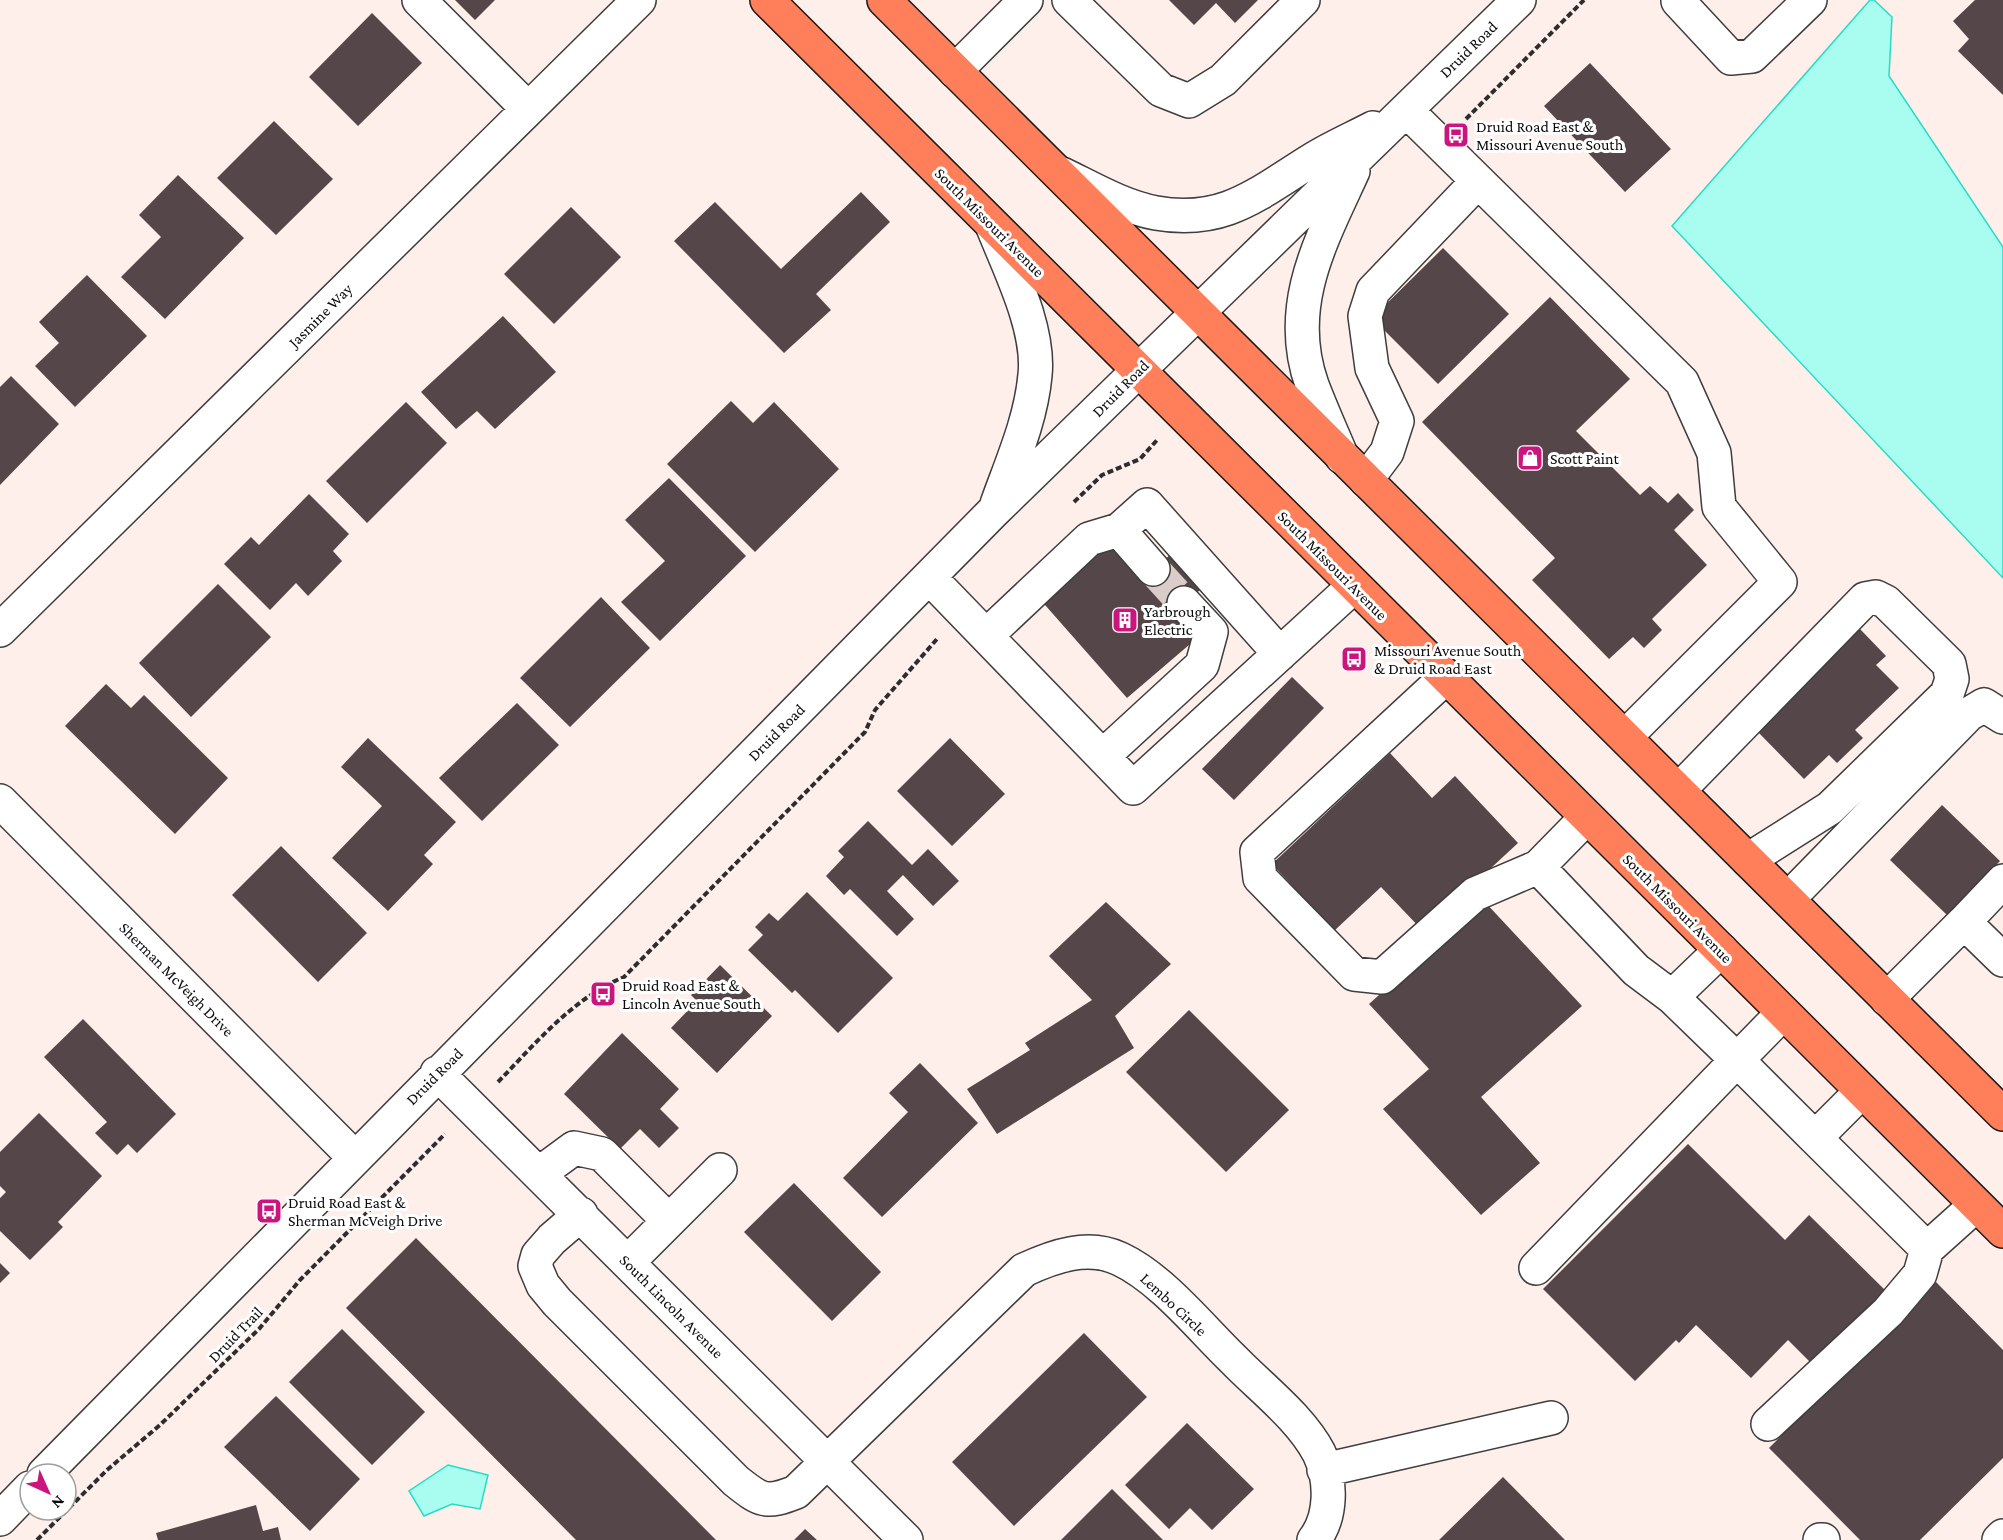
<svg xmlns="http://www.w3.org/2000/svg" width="2003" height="1540" font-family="'Crimson Pro',serif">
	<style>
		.water { fill: #a8fdf0; stroke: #27dcc4; stroke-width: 1.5 }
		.building { fill: #554749 }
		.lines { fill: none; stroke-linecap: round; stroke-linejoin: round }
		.minor-tunnel { stroke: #dacdc9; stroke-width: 33; stroke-dasharray: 33 16; stroke-linecap: butt }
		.minor-casing { stroke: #3e3e3e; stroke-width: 36 }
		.major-casing { stroke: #1c1c1c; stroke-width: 36 }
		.path { stroke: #2d2d2d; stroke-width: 4; stroke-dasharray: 6 3; stroke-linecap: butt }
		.minor { stroke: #fff; stroke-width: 33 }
		.major { stroke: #ff7f5a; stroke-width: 33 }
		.labels { text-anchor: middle; stroke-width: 6; stroke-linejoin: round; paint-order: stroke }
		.street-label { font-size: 16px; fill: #0b0b0b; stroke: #fff }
		.poi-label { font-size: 16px; fill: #0b0b0b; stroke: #fff; text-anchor: start }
	</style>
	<rect width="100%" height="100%" fill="#ffefea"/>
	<path class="water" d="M1870,0H1874L1892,17L1889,76L2003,247V578L1672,226Z
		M448,1465L488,1475L480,1509L452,1504L424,1516L409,1491Z"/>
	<path class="building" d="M455,0H495L475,20Z
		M1169,0H1258L1235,23L1216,3L1194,25Z
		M1975,0H2003V95L1958,51L1969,39L1953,21Z
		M372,13L422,63L358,126L309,77Z
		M1590,63L1671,149L1625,192L1544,106Z
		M274,121L333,179L276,235L217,178Z
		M178,175L244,238L165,319L121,277L161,237L139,215Z
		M861,192L890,222L816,294L831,310L784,353L674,241L715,202L781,269Z
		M571,207L621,257L554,324L504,274Z
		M1443,248L1509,314L1438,384L1372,318Z
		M87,275L147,336L75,407L35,366L59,343L39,322Z
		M1550,297L1630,379L1576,431L1640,495L1650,486L1668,503L1678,493L1694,510L1674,530L1707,565L1652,619L1662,630L1644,648L1633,637L1609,659L1532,580L1555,558L1422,422Z
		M503,316L556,372L495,429L477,411L456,429L421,392Z
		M11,376L59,424L0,485V387Z
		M731,401L753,423L774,402L839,469L755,552L667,464Z
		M406,402L447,443L367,523L326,481Z
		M669,478L746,556L660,641L621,602L665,561L625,520Z
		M309,494L349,534L333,551L342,561L308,596L296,583L270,610L224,564L251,537L259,545Z
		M1106,539L1141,579L1176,550L1206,585L1180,607L1203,633L1127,698L1038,597Z
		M218,584L271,637L191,717L139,663Z
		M601,597L650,648L570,727L520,678Z
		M1860,629L1886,656L1876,665L1899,688L1855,730L1863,738L1837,763L1829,755L1804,779L1757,731Z
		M1292,677L1324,708L1234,800L1202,769Z
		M106,684L131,708L144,695L228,778L175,834L65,726Z
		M517,703L559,745L482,821L439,778Z
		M368,738L456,822L424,855L433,864L388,911L332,858L382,806L341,767Z
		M950,738L1005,794L952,846L897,791Z
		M1390,753L1432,798L1455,776L1518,843L1423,931L1381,887L1334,931L1272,864Z
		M1942,805L2000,861L1947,915L1890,860Z
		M868,821L912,865L928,849L959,881L933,906L903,875L887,891L914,919L897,936L850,889L844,895L826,876L844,857L838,851Z
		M281,846L367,933L318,982L232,895Z
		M807,892L893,978L838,1033L795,990L792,993L748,950L763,935L755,927L769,913L778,921Z
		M1484,901L1582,1006L1481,1097L1540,1163L1481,1215L1383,1109L1429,1069L1369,1004Z
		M1106,902L1171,964L1115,1016L1134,1048L997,1134L967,1089L1030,1050L1025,1043L1092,1000L1049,956Z
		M720,965L772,1016L717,1073L671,1028L697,1001L691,995Z
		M1189,1010L1289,1110L1226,1172L1126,1072Z
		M83,1019L176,1114L137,1153L128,1144L117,1155L95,1133L107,1122L44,1057Z
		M622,1033L679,1089L660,1109L679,1128L659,1148L640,1129L620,1149L564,1094Z
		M920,1063L978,1123L882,1217L843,1178L908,1112L889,1093Z
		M39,1113L102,1176L58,1222L63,1227L30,1260L0,1231V1198L6,1192L0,1186V1152Z
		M1688,1144L1785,1240L1809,1215L1887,1292L1814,1366L1788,1340L1751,1378L1696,1325L1679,1343L1676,1340L1635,1381L1543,1289Z
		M794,1183L881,1272L832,1321L744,1232Z
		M416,1238L716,1540H576L346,1308Z
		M0,1263L10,1273L0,1283Z
		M1936,1282L2003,1350V1458L1920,1540H1860L1769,1448Z
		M342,1329L425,1412L372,1465L289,1382Z
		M1084,1333L1147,1397L1014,1526L952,1462Z
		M276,1396L360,1479L310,1531L224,1447Z
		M1187,1423L1254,1489L1212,1530L1190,1508L1169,1529L1125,1485Z
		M1503,1477L1565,1540H1439Z
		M1112,1489L1163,1540H1061Z
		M256,1505L263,1531L278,1527L281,1540H158L156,1533Z
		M805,1529L817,1540H794Z"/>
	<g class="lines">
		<path class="minor-tunnel" d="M1153,569L1184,603"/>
		<g class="minor-casing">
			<path id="minor" d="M419,0L528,109
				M1069,0L1161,90L1189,101L1223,80L1303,0
				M1678,1L1731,58L1752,56L1810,0
				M955,71L1026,0
				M1406,110L1682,382L1714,453L1719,507L1780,582L1625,737
				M1062,174C1091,188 1123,207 1156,213C1224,225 1257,194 1312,160C1331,148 1352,139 1373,128
				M992,225C1009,268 1040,328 1035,375C1031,420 1012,462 997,504
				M1342,457C1332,433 1321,409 1312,385C1284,306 1321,241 1353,171
				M1366,480L1387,452L1397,421L1372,368L1365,316L1373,291L1478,181
				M1119,530L1147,505L1280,654
				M929,577L1133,788L1354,586
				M0,630L639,0
				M987,635L1089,539L1119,530L1153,569
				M1446,677L1257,852L1260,878L1354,974L1382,977L1475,894L1538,867
				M1103,756L1202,665L1211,632L1184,603
				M1679,790L1865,599L1876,597L1886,602L1949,664L1952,679L1947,694L1830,808L1748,860
				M0,801L354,1157
				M1587,817L1538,867L1636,970L1672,997
				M2003,881L1964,922L2003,960
				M1788,899L1969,714L1984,705L2003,717
				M1887,999L1964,922
				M1783,1013L1737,1060L1815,1138
				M437,1073L906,1540
				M1862,1091L1815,1138L1927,1249L1976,1205
				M540,1173L574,1148L602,1154L669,1221
				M581,1214L552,1239L538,1255L535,1266L543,1285L557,1302L736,1481C761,1501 766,1504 796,1492L1024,1270C1054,1256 1088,1244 1120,1259C1161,1278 1200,1327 1233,1359C1261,1388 1300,1417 1319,1453C1332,1480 1332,1517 1314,1540
				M628,1262L720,1170
				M1536,1268L1737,1060L1672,997L1721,950
				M1768,1424L1888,1312L1920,1274L1927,1249
				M1324,1470L1551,1418
				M44,1474L993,512L1519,0
				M0,1519L30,1488
				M1820,1540H1823
				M1999,1540L2003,1536"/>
		</g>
		<g class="major-casing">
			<path id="major" d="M767,0L2003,1231
				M884,0L2003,1114"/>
		</g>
		<path class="path" d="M1466,119L1584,0
			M1074,502L1102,475L1140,459L1158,439
			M498,1082C536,1043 573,998 624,977L865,732L875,710L937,639
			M37,1540L107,1470L160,1425L259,1329L300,1280L445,1134"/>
		<use href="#minor" class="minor"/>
		<use href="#major" class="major"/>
	</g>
	<defs>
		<g id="bus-square" transform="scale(1.35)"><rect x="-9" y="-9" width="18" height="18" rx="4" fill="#c9157d" stroke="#fff"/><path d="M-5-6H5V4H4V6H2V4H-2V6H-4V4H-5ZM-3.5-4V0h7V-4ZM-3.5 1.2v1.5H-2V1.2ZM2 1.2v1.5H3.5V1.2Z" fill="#fff"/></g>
		<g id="shop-square" transform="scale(1.35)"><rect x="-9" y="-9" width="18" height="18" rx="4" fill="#c9157d" stroke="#fff"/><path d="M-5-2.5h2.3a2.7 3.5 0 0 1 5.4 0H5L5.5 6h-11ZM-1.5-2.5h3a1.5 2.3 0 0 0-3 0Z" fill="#fff"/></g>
		<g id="building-square" transform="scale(1.35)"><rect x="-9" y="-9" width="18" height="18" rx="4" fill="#c9157d" stroke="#fff"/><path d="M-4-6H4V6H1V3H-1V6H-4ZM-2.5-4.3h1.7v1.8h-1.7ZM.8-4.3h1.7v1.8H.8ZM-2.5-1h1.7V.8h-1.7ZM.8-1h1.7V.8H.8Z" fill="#fff"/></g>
	</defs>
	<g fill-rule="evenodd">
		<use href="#bus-square" x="1456" y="135"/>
		<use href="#shop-square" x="1530" y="458"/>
		<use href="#building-square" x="1125" y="620"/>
		<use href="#bus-square" x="1354" y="659"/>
		<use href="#bus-square" x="603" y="994"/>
		<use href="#bus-square" x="269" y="1211"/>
	</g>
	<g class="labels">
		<g class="street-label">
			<text transform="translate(1468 49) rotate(-44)" y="6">Druid Road</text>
			<text transform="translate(990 222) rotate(45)" y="6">South Missouri Avenue</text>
			<text transform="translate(320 315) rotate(-45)" y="6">Jasmine Way</text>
			<text transform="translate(1120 388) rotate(-45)" y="6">Druid Road</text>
			<text transform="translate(1333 565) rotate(45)" y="6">South Missouri Avenue</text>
			<text transform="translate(776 732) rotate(-45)" y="6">Druid Road</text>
			<text transform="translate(1678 908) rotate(45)" y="6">South Missouri Avenue</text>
			<text transform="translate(177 979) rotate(45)" y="6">Sherman McVeigh Drive</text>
			<text transform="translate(434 1076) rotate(-45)" y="6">Druid Road</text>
			<text transform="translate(1174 1304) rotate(43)" y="6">Lembo Circle</text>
			<text transform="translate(672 1306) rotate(45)" y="6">South Lincoln Avenue</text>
			<text transform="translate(235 1334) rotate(-46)" y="6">Druid Trail</text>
		</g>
		<g class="poi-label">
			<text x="1476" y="132">Druid Road East &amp;<tspan x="1476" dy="18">Missouri Avenue South</tspan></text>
			<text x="1550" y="464">Scott Paint</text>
			<text x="1144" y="617">Yarbrough<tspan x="1144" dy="18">Electric</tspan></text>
			<text x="1374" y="656">Missouri Avenue South<tspan x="1374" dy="18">&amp; Druid Road East</tspan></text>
			<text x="622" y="991">Druid Road East &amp;<tspan x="622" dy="18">Lincoln Avenue South</tspan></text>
			<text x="288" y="1208">Druid Road East &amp;<tspan x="288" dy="18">Sherman McVeigh Drive</tspan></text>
		</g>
	</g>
	<g transform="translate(48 1492) rotate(135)"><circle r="28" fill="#ffffff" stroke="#9d9d9d" stroke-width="1.5"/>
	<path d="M0-4.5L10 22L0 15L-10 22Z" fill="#c9157d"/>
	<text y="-9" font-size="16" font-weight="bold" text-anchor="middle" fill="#0b0b0b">N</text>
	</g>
</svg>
